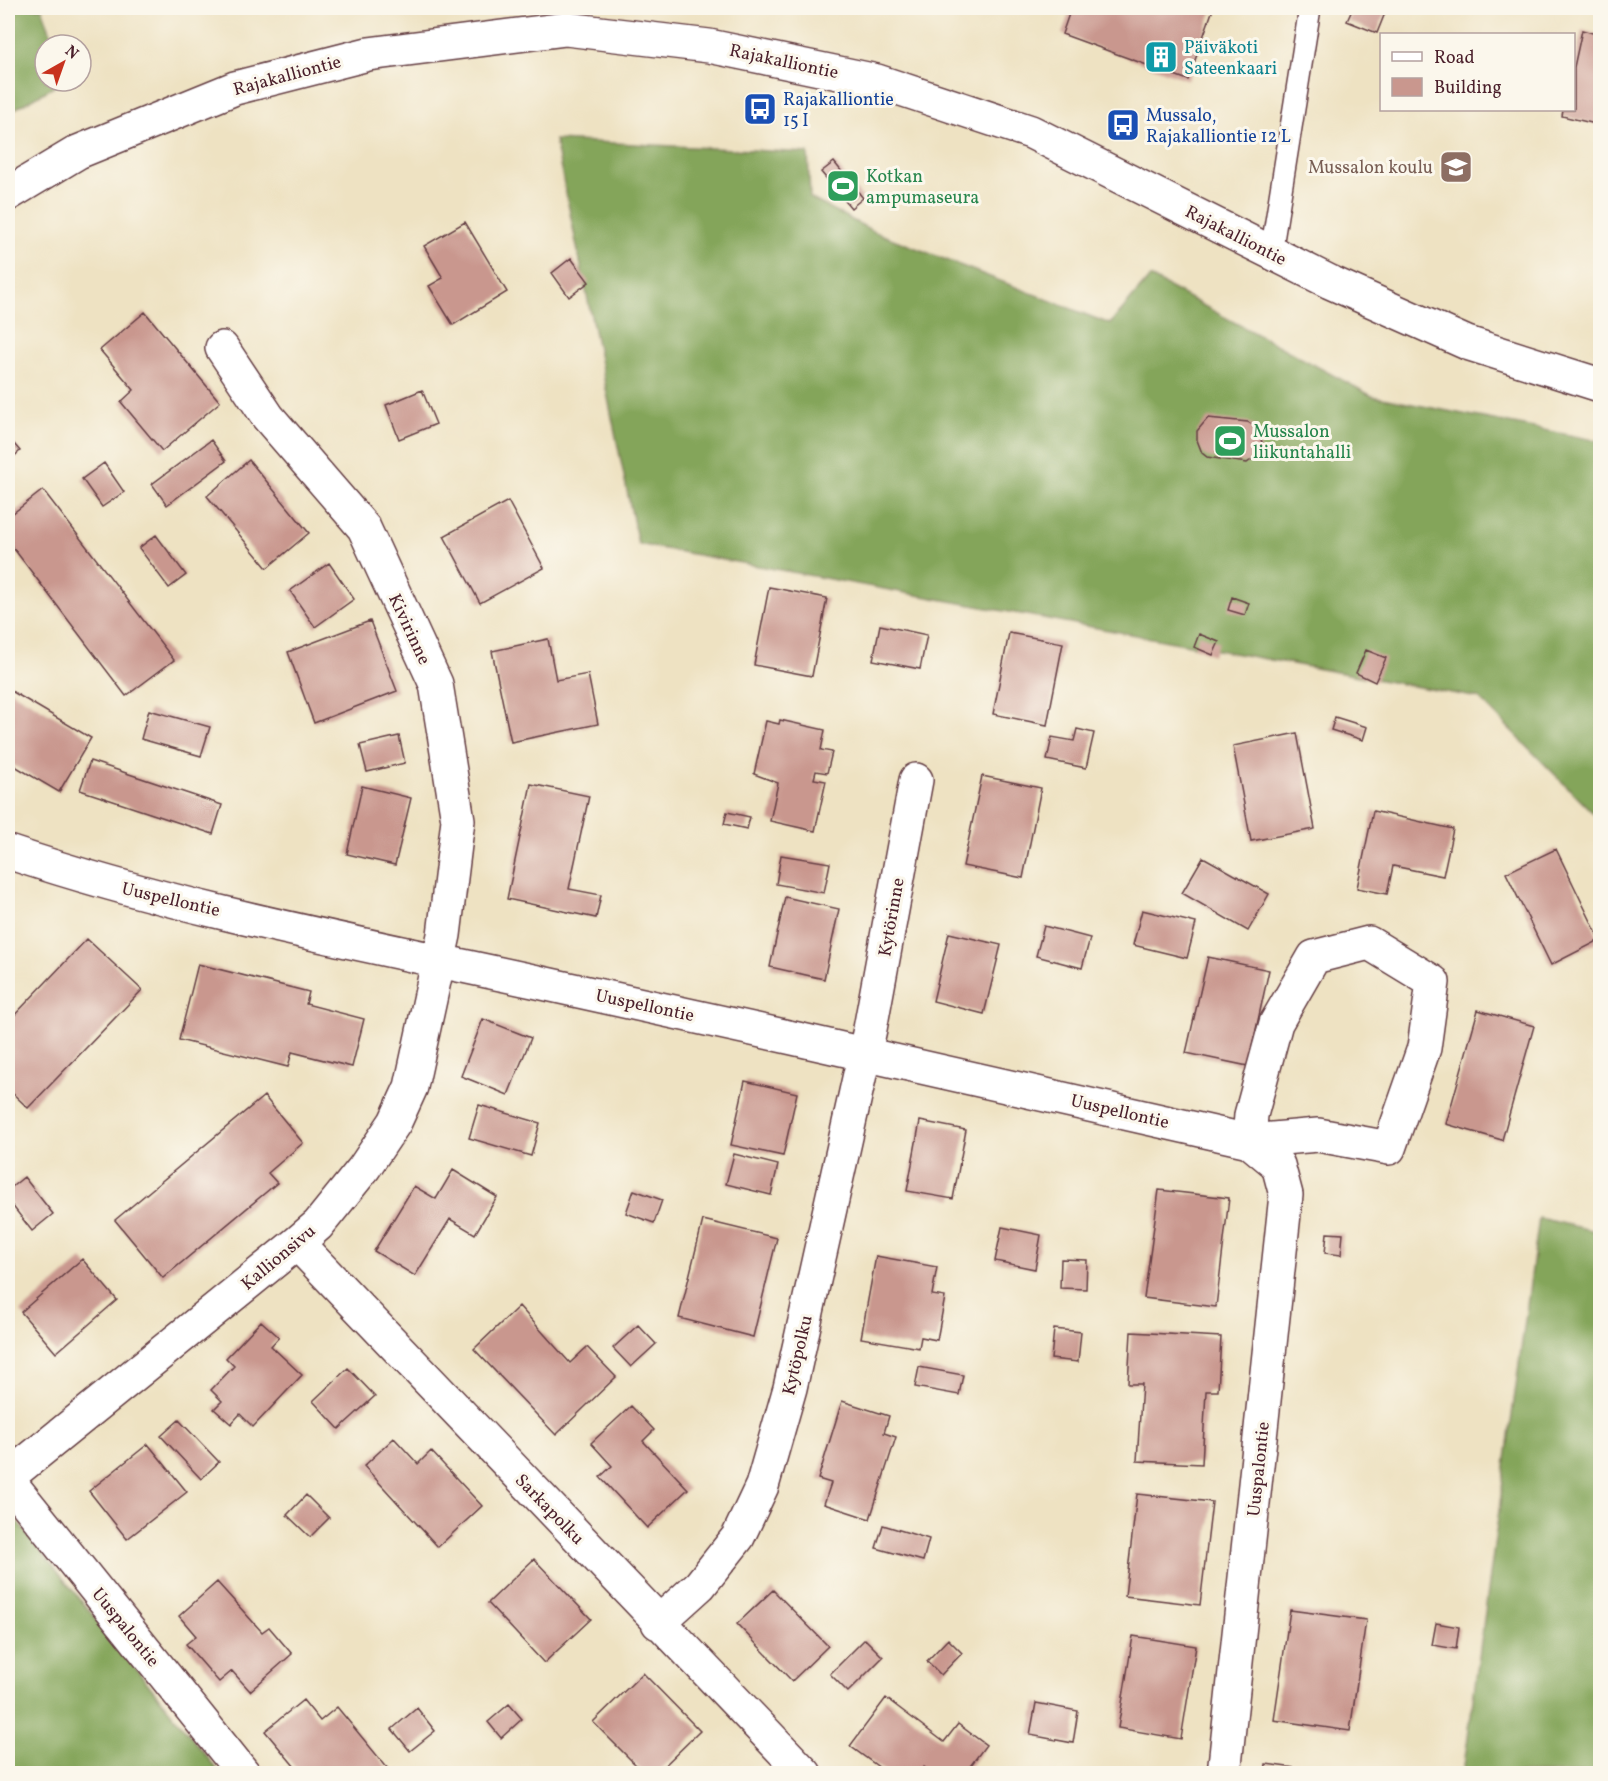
<svg xmlns="http://www.w3.org/2000/svg" width="1608" height="1781" font-family="Vollkorn,serif">
	<style>
		.forest { fill: #84a55a; stroke: #676242; stroke-width: 1.5 }
		.building { fill: #c9978e }
		.lines { fill: none; stroke-linecap: round; stroke-linejoin: round }
		.service-casing { stroke: #633c42; stroke-width: 24 }
		.minor-casing { stroke: #633c42; stroke-width: 36 }
		.tertiary-casing { stroke: #633c42; stroke-width: 36 }
		.service { stroke: #fff; stroke-width: 21 }
		.minor { stroke: #fff; stroke-width: 33 }
		.tertiary { stroke: #fff; stroke-width: 33 }
		.labels { text-anchor: middle; stroke-width: 6; stroke-linejoin: round; paint-order: stroke }
		.culture-label { font-size: 18px; fill: #0d838f; stroke: #fbf7ec; text-anchor: start }
		.street-label { font-size: 18px; fill: #4a1f2b; stroke: #fbf7ec }
		.transit-label { font-size: 18px; fill: #164399; stroke: #fbf7ec; text-anchor: start }
		.education-label { font-size: 18px; fill: #785e54; stroke: #fbf7ec; text-anchor: end }
		.leisure-label { font-size: 18px; fill: #27864d; stroke: #fbf7ec; text-anchor: start }
	</style>
	<rect width="100%" height="100%" fill="#fbf7ec"/>
	<filter id="ink" filterUnits="userSpaceOnUse"><feTurbulence type="fractalNoise" baseFrequency=".0167" numOctaves="2"/><feDisplacementMap in="SourceGraphic" scale="12" xChannelSelector="R" yChannelSelector="G"/><feConvolveMatrix kernelMatrix="1 2 1 2 8 2 1 2 1" color-interpolation-filters="sRGB"/></filter>
	<filter id="wash" filterUnits="userSpaceOnUse"><feTurbulence type="fractalNoise" baseFrequency=".008" numOctaves="4" result="noise"/><feDisplacementMap in="SourceGraphic" scale="24" xChannelSelector="R" yChannelSelector="G"/><feGaussianBlur stdDeviation="1.35" result="paint"/><feColorMatrix in="noise" values="0 0 0 0 0 0 0 0 0 0 0 0 0 0 0 0 0 1.4 0 .05"/><feComposite in="paint" operator="in"/></filter>
	<g filter="url(#wash)">
		<rect width="100%" height="100%" fill="#eee2c2"/>
		<path class="forest" d="M8,8H42L55,45H45V81H64L8,113Z
			M555,140L808,153L810,198L875,232L1110,324L1150,277L1372,396L1600,441V820L1479,698L638,544Z
			M1539,1218L1600,1232V1773H1463Z
			M8,1510L220,1773H8Z"/>
		<g id="blocks">
			<path class="building" d="M1071,8H1211L1213,9L1188,80L1062,34Z
				M1353,8H1387L1377,33L1347,21Z
				M1582,30L1600,35V125L1562,116L1563,110H1574V67Z
				M834,162L863,198L851,208L821,172Z
				M465,222L507,292L453,325L429,286L443,278L424,246Z
				M571,258L589,282L569,297L552,273Z
				M145,312L220,402L162,451L121,402L134,390L100,350Z
				M422,390L436,424L399,439L386,405Z
				M1208,418L1248,422L1255,426L1262,442L1258,455L1247,463L1207,457L1202,453L1197,440V431Z
				M8,437L20,451L8,462Z
				M211,440L226,461L167,505L152,484Z
				M249,460L309,533L267,568L207,496Z
				M104,463L124,492L102,507L82,479Z
				M43,490L174,660L126,696L8,541V517Z
				M508,501L544,568L480,603L444,536Z
				M156,535L186,575L169,588L139,548Z
				M329,563L354,599L315,627L290,591Z
				M769,587L827,598L812,676L754,665Z
				M1232,597L1249,603L1245,615L1228,610Z
				M370,621L397,691L314,723L288,652Z
				M880,625L927,635L920,669L873,660Z
				M1009,633L1063,643L1047,725L993,714Z
				M1199,634L1219,642L1213,655L1194,647Z
				M548,639L556,680L588,674L598,724L511,742L492,651Z
				M1366,650L1386,658L1375,682L1356,673Z
				M8,689L91,738L59,792L8,762Z
				M149,710L210,727L201,756L141,739Z
				M1335,717L1367,727L1363,740L1331,730Z
				M780,720L825,730L821,750L832,752L827,773L816,771L814,779L826,781L815,831L770,821L778,783L754,774L766,721L779,724Z
				M1077,729L1094,733L1086,768L1047,760L1052,737L1074,741Z
				M1297,733L1315,829L1251,841L1233,746Z
				M399,736L405,763L367,772L360,745Z
				M90,761L222,805L213,834L80,790Z
				M982,776L1041,788L1023,878L963,866Z
				M531,784L589,796L569,889L601,895L596,918L507,899Z
				M362,786L411,798L395,865L347,854Z
				M1373,811L1453,829L1443,876L1393,866L1387,894L1357,888Z
				M727,812L750,817L747,829L724,824Z
				M1556,849L1600,940L1551,965L1506,873Z
				M781,855L830,863L824,893L776,884Z
				M1203,857L1269,894L1248,931L1182,893Z
				M785,897L839,909L824,979L770,967Z
				M1142,910L1196,923L1187,958L1133,945Z
				M1044,926L1090,938L1082,968L1036,956Z
				M949,933L1001,945L984,1014L933,1001Z
				M87,939L142,990L28,1108L8,1089V1022Z
				M1208,957L1269,970L1248,1066L1186,1053Z
				M198,964L309,992L306,1004L364,1019L352,1067L292,1052L288,1067L179,1040Z
				M1478,1010L1534,1026L1502,1140L1446,1124Z
				M483,1019L531,1038L508,1095L461,1076Z
				M745,1081L797,1093L783,1156L731,1145Z
				M264,1096L303,1143L268,1173L277,1183L163,1278L115,1220Z
				M479,1105L540,1123L531,1156L469,1138Z
				M920,1121L966,1130L953,1199L907,1191Z
				M734,1154L778,1165L771,1195L726,1184Z
				M453,1170L497,1197L475,1234L450,1219L415,1276L374,1251L414,1186L436,1199Z
				M24,1177L53,1214L32,1231L8,1200V1190Z
				M634,1190L662,1200L654,1223L626,1213Z
				M1159,1190L1229,1198L1216,1307L1144,1298Z
				M703,1220L777,1238L753,1337L679,1318Z
				M1002,1227L1041,1235L1035,1269L995,1261Z
				M1327,1233L1343,1234L1341,1255L1325,1253Z
				M876,1256L937,1267L932,1295L945,1297L937,1340L921,1337L919,1348L861,1338Z
				M82,1259L117,1300L56,1353L21,1312Z
				M1061,1259L1087,1260L1086,1289L1060,1288Z
				M519,1306L570,1363L587,1347L616,1377L556,1435L474,1349Z
				M261,1321L279,1337L271,1346L302,1375L253,1427L240,1414L231,1424L214,1409L222,1401L211,1390L234,1366L226,1358Z
				M638,1325L656,1344L631,1367L613,1348Z
				M1054,1329L1081,1332L1078,1362L1051,1359Z
				M1131,1332L1221,1337L1218,1391H1206L1202,1464L1137,1461L1142,1384H1128Z
				M919,1367L963,1375L959,1395L915,1387Z
				M348,1368L375,1396L339,1429L313,1401Z
				M842,1401L889,1416L884,1433L896,1437L870,1519L824,1504L831,1483L818,1479Z
				M631,1406L654,1430L643,1441L688,1489L647,1528L600,1477L612,1466L591,1443Z
				M179,1420L219,1462L201,1479L161,1436Z
				M394,1438L418,1464L431,1451L482,1506L438,1547L364,1466Z
				M148,1444L187,1492L127,1539L89,1491Z
				M1137,1494L1212,1502L1200,1605L1125,1596Z
				M306,1495L329,1518L310,1537L287,1515Z
				M883,1525L929,1539L923,1561L876,1548Z
				M534,1559L591,1619L544,1663L488,1603Z
				M217,1582L262,1632L269,1627L292,1654L250,1691L232,1671L219,1682L186,1644L196,1636L179,1616Z
				M773,1590L828,1646L792,1681L737,1624Z
				M1290,1610L1366,1620L1350,1731L1274,1720Z
				M1436,1623L1459,1627L1456,1649L1432,1645Z
				M1133,1636L1196,1646L1181,1739L1118,1728Z
				M865,1639L883,1657L848,1692L830,1674Z
				M948,1639L962,1653L941,1675L927,1661Z
				M643,1673L700,1731L657,1773H644L593,1722Z
				M886,1698L944,1742L958,1724L986,1745L965,1773H932L924,1767L919,1773H887L850,1746Z
				M303,1700L320,1721L337,1707L389,1770L384,1773H300L265,1731Z
				M1036,1703L1078,1711L1073,1743L1030,1735Z
				M509,1704L522,1719L501,1738L488,1722Z
				M417,1708L435,1731L410,1751L392,1729Z
				M1266,1764L1323,1772V1773H1265Z"/>
		</g>
	</g>
	<g filter="url(#ink)">
		<use href="#blocks" fill-opacity="0" stroke="#633c42" stroke-width="1.5"/>
		<g class="lines">
			<g class="service-casing">
				<path id="service" d="M1271,253L1310,8"/>
			</g>
			<g class="minor-casing">
				<path id="minor" d="M8,852C181,910 363,944 542,983C778,1034 1014,1087 1249,1141L1278,1165L1286,1195L1224,1774
					M1369,943L1433,982L1424,1048L1389,1148L1318,1135L1249,1141L1251,1115L1276,1023L1314,957Z
					M297,1243L805,1774
					M8,1477L297,1243L318,1225L364,1168L395,1122L411,1087L444,935L458,820L436,684L364,528L268,417L222,348
					M8,1480L244,1774
					M658,1623L700,1585L738,1537L762,1486L790,1388L870,1029L916,780"/>
			</g>
			<g class="tertiary-casing">
				<path id="tertiary" d="M8,194L78,152L235,88L368,54L566,29L709,46L877,81L1031,132L1330,282L1467,343L1600,385"/>
			</g>
			<use href="#service" class="service"/>
			<use href="#minor" class="minor"/>
			<use href="#tertiary" class="tertiary"/>
		</g>
	</g>
	<defs>
		<g id="building-square" transform="scale(1.725)"><rect x="-9" y="-9" width="18" height="18" rx="4" fill="#0f9aa8" stroke="#fbf7ec"/><path d="M-4-6H4V6H1V3H-1V6H-4ZM-2.5-4.3h1.7v1.8h-1.7ZM.8-4.3h1.7v1.8H.8ZM-2.5-1h1.7V.8h-1.7ZM.8-1h1.7V.8H.8Z" fill="#fff"/></g>
		<g id="bus-square" transform="scale(1.725)"><rect x="-9" y="-9" width="18" height="18" rx="4" fill="#1a4fb4" stroke="#fbf7ec"/><path d="M-5-6H5V4H4V6H2V4H-2V6H-4V4H-5ZM-3.5-4V0h7V-4ZM-3.5 1.2v1.5H-2V1.2ZM2 1.2v1.5H3.5V1.2Z" fill="#fff"/></g>
		<g id="school-square" transform="scale(1.725)"><rect x="-9" y="-9" width="18" height="18" rx="4" fill="#8d6e63" stroke="#fbf7ec"/><path d="M0-5L7-2L0 1L-7-2ZM-4 1L0 2.5L4 1V4Q0 6-4 4Z" fill="#fff"/></g>
		<g id="stadium-square" transform="scale(1.725)"><rect x="-9" y="-9" width="18" height="18" rx="4" fill="#2e9e5b" stroke="#fbf7ec"/><path d="M0-5a6.5 5 0 1 0 0 10a6.5 5 0 1 0 0-10ZM-3.5-1.8h7v3.6h-7Z" fill="#fff"/></g>
	</defs>
	<g fill-rule="evenodd">
		<use href="#building-square" x="1161" y="57"/>
		<use href="#bus-square" x="760" y="109"/>
		<use href="#bus-square" x="1123" y="125"/>
		<use href="#school-square" x="1456" y="167"/>
		<use href="#stadium-square" x="843" y="186"/>
		<use href="#stadium-square" x="1230" y="441"/>
	</g>
	<g class="labels">
		<g class="culture-label">
			<text x="1184" y="53">Päiväkoti<tspan x="1184" dy="21">Sateenkaari</tspan></text>
		</g>
		<g class="street-label">
			<text transform="translate(784 61) rotate(12)" y="6">Rajakalliontie</text>
			<text transform="translate(287 75) rotate(-15)" y="6">Rajakalliontie</text>
			<text transform="translate(1236 235) rotate(27)" y="6">Rajakalliontie</text>
			<text transform="translate(410 629) rotate(65)" y="6">Kivirinne</text>
			<text transform="translate(171 899) rotate(13)" y="6">Uuspellontie</text>
			<text transform="translate(891 917) rotate(-80)" y="6">Kytörinne</text>
			<text transform="translate(645 1005) rotate(12)" y="6">Uuspellontie</text>
			<text transform="translate(1120 1111) rotate(13)" y="6">Uuspellontie</text>
			<text transform="translate(278 1257) rotate(-40)" y="6">Kallionsivu</text>
			<text transform="translate(797 1355) rotate(-77)" y="6">Kytöpolku</text>
			<text transform="translate(1258 1469) rotate(-84)" y="6">Uuspalontie</text>
			<text transform="translate(550 1509) rotate(46)" y="6">Sarkapolku</text>
			<text transform="translate(126 1627) rotate(51)" y="6">Uuspalontie</text>
		</g>
		<g class="transit-label">
			<text x="783" y="105">Rajakalliontie<tspan x="783" dy="21">15 I</tspan></text>
			<text x="1146" y="121">Mussalo,<tspan x="1146" dy="21">Rajakalliontie 12 L</tspan></text>
		</g>
		<g class="education-label">
			<text x="1433" y="173">Mussalon koulu</text>
		</g>
		<g class="leisure-label">
			<text x="866" y="182">Kotkan<tspan x="866" dy="21">ampumaseura</tspan></text>
			<text x="1253" y="437">Mussalon<tspan x="1253" dy="21">liikuntahalli</tspan></text>
		</g>
	</g>
	<rect width="1608" height="1781" fill="none" stroke="#fbf7ec" stroke-width="30"/>
	<rect x="1380" y="33" width="195" height="78" fill="#fbf7ec" stroke="#b4a19f" stroke-width="1.5"/>
	<rect x="1392" y="52" width="30" height="9" fill="#ffffff" stroke="#b4a19f" stroke-width="1.5"/>
	<text x="1434" y="63" font-size="18" fill="#4a1f2b">Road</text>
	<rect x="1392" y="78" width="30" height="18" fill="#c9978e" stroke="#b4a19f" stroke-width="1.5"/>
	<text x="1434" y="93" font-size="18" fill="#4a1f2b">Building</text>
	<g transform="translate(63 63) rotate(40)"><circle r="28" fill="#fbf7ec" stroke="#b4a19f" stroke-width="1.5"/>
	<path d="M0-4.5L10 22L0 15L-10 22Z" fill="#c8321e"/>
	<text y="-9" font-size="16" font-weight="bold" text-anchor="middle" fill="#4a1f2b">N</text>
	</g>
</svg>
